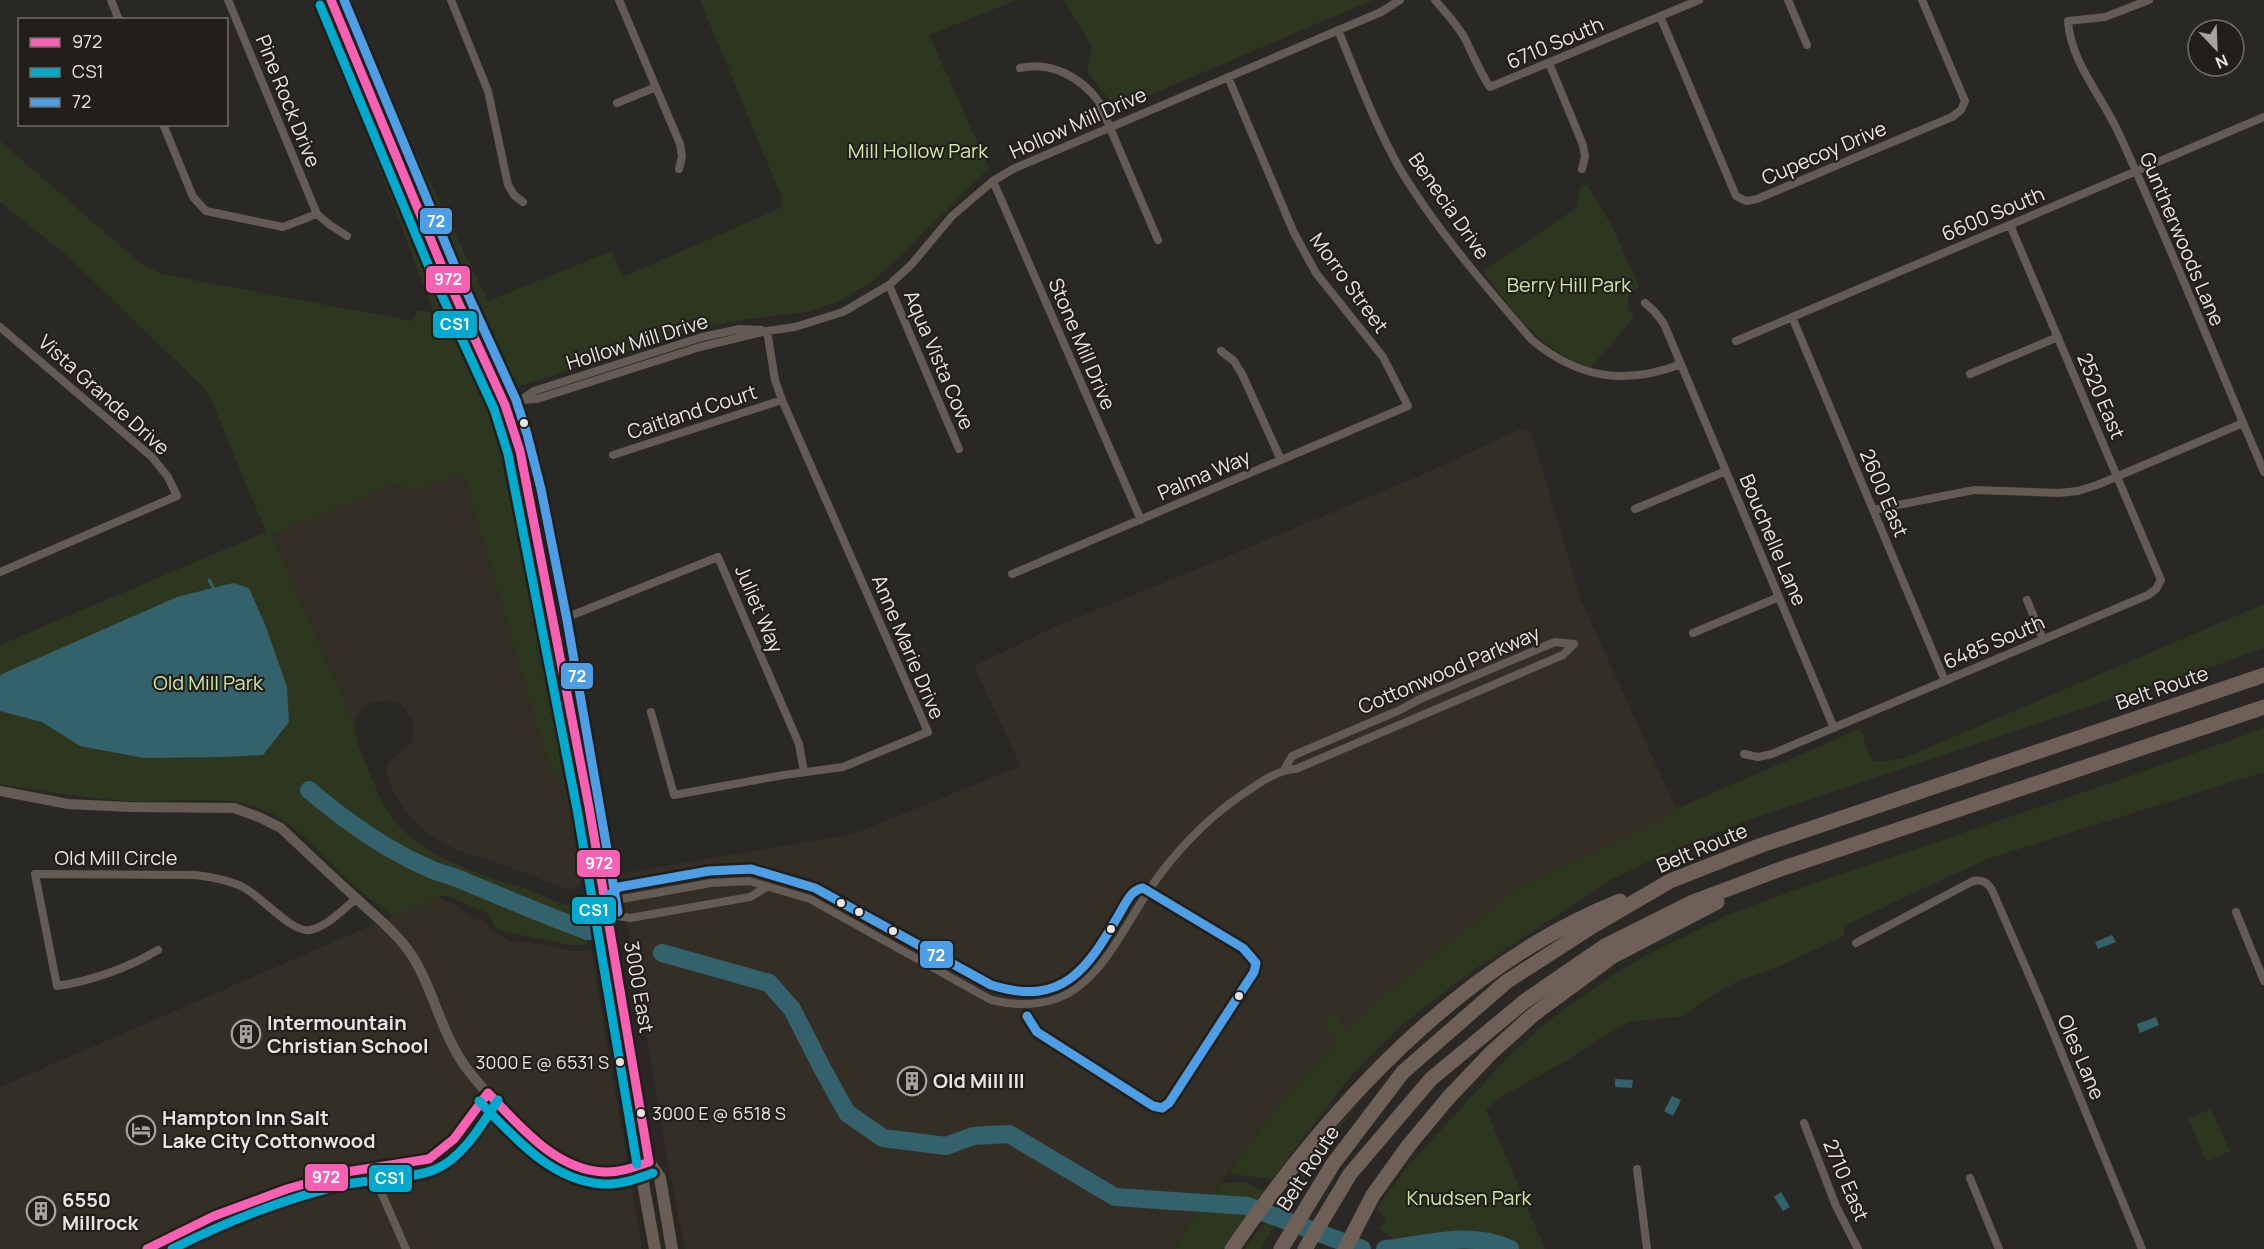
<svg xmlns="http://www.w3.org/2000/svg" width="2264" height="1249" font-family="Manrope,sans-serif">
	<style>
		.built { fill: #342f26 }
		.green { fill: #2d371f }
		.water { fill: #34626c }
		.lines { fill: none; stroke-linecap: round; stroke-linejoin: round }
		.stream { stroke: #34626c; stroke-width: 3 }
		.river { stroke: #34626c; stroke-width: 18 }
		.minor { stroke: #655b55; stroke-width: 8 }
		.tertiary { stroke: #655b55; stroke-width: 10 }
		.secondary { stroke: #695d55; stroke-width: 12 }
		.motorway { stroke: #6e6057; stroke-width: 15 }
		.bus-1-casing { stroke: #221f1a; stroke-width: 14 }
		.bus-2-casing { stroke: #221f1a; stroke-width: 14 }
		.bus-3-casing { stroke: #221f1a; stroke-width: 14 }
		.bus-1 { stroke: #f860b3; stroke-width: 9 }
		.bus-2 { stroke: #00a9ce; stroke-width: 9 }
		.bus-3 { stroke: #4d9ee5; stroke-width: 9 }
		.bus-dot { fill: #e7e5e2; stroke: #221f1a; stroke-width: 2 }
		.labels { text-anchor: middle; stroke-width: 4.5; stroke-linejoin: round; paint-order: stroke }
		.bus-label { font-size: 18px; fill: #e7e5e2; stroke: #221f1a; text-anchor: end }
		.street-label { font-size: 20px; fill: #e7e5e2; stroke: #221f1a }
		.park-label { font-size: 20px; fill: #cce7a8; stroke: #221f1a }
		.poi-label { font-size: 20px; font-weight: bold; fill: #e7e5e2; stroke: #221f1a; text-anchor: start }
		.line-badge { stroke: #221f1a; stroke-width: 2 }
		.badge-label { font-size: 16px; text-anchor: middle; font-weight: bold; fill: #fff }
	</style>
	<rect width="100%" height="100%" fill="#2a2825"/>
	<path class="built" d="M1521,429L1531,432L1581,600L1676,809L1278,1106L1187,1227L1176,1249H685L669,1167L619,874L853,834L1021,766L974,666L1061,624L1183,575L1424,474Z
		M464,473L552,774L566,767L583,872L582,880L574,889L568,890L510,867L454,849L422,829L407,813L393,791L386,770L390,761L411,743L414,731L412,719L405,709L398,702L385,700L370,703L362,708L357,715L354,724L272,534L394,484L414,490Z
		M437,897L458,907L472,918L484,921L492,932L511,941L543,945L575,951L591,949L642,1249H0V1087Z"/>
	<path class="green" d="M316,0H321L482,383L499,429L514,490L566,767L552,775L464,474L414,490L394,484L272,535L354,724C355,741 363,756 369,772C375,784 379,798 386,809C416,857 476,873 526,889C544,895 559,906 578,907L577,910C588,916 590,933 586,945H570L505,932L495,927L488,913L444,895L393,916C379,905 363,895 350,882C328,861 302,830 275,815C232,791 179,803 131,801C88,799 43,791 0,784V645L266,532L208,392L70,258L0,202V141L141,264L161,274L412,321L418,310L434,313Z
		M700,0H1017L929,35L989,168L896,260L871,282L840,301L807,312L732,321L690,331L517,387L508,381L481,323L411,155L416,153L488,301L612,251L623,277L778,209L781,205L782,198Z
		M1064,0H1373L1117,109L1087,72L1092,47Z
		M1581,185H1587L1612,226L1639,287L1628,297V308L1634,318L1591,367C1541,353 1514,311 1483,271L1576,208Z
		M2264,604V648L2186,676L2159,683L1748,820L1671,851L1610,880L1472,971L1403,1024L1353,1073L1272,1179L1238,1175L1229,1172L1278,1106L1342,1038L1334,1040L1324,1017L1336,1012L1346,1033L1369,1008L1514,891L1660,821L1676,809L1860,729L1872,761H1888L1904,758Z
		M2264,728V772L1990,858L1939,881L1844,926V936L1780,966L1740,980L1703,1001L1684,1016L1629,1022L1598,1039L1569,1059L1499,1098L1486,1109L1545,1249H1407L1379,1228L1386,1219L1377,1208L1408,1166L1506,1059L1547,1022L1614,974L1649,954L1728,915L1778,896L2145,771Z
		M1364,1095C1326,1145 1292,1195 1261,1249H1245L1330,1135Z
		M2211,1109L2230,1151L2207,1162L2188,1119Z
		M1245,1182L1264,1191L1222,1249H1176L1187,1227L1221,1183Z"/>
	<path class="water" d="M233,583L249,588L266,627L287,687L289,722L263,755L224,757L144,758L80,746L42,722L0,711V675L177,597Z
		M2112,935L2116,942L2098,949L2095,942Z
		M2156,1017L2159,1025L2140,1033L2137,1024Z
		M1615,1079L1633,1080L1632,1088L1615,1087Z
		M1672,1096L1681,1100L1673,1116L1664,1111Z
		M1781,1192L1790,1207L1783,1211L1774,1197Z"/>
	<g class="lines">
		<path class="stream" d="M209,580L214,589"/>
		<path class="river" d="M309,790C344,820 385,849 428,868C438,873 449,875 459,879C502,897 544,915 588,931
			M662,953L769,983L792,1009L822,1068L847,1113L883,1138L946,1146L973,1136L1009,1134L1115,1197L1247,1206L1362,1249
			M1385,1249C1428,1245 1469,1230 1510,1249"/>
		<path class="minor" d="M111,0L119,20
			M228,0L317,214L330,225L347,236
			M451,0L488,91L508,185L514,195L523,202
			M619,0L680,144L682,157L679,169
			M1435,0C1445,12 1456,23 1464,37C1473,54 1479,71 1490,87L1699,0
			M1788,0L1807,45
			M2149,0L2105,17L2068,21C2071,64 2103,97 2120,136C2171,247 2216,360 2264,472
			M1660,16L1736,196L1746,201L1757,199L1952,117L1961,110L1965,101L1922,0
			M1338,30C1357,76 1375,125 1400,169C1436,229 1486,287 1532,340C1578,378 1625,386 1681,364
			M1549,63L1583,145L1585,157L1582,169
			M1020,68C1051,61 1081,77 1099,102L1158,240
			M617,103L656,87
			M163,124L193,197L206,211L283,227L317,214
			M993,181L1141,520
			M889,285L959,449
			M1645,303L1655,312L1664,324L1834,728
			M1792,317L1945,681
			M0,327L152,457L168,477L177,496L0,572
			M1736,341L2264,117
			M1221,351L1234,361L1242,374L1281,460
			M1970,374L2058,337
			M521,400L537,399L700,347L767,331L795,327L843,312L889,285L911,265L952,216L993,181L1013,169L1381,12L1400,0
			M505,405L521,400L534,391L702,337L740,329L761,330
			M613,455L782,400
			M1635,509L1726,471
			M1873,510L1974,490L2059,493L2078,491L2097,485L2243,423
			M1012,574L1408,406L1383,357L1316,273L1294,233L1228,77
			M2027,600L2043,639
			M555,622L718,557L799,744L804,772
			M1693,633L1779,597
			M651,712L674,795L784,775L843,767L928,732L782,400L775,380L767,331
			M1744,754L1758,757L1772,754L2148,595L2156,589L2161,580L2010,225
			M1284,770L1292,756L1400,710L1420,699L1555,642L1574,644
			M2236,912L2264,981
			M606,914L622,899L711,883L749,881L810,899L991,1000C1094,1024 1111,939 1161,873C1184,843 1212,815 1243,794C1260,783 1276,770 1296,769L1563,655L1574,644
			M606,914L630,918L750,897L767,887
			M1856,943L1973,881C1982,879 1987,882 1992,890L2039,998L2142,1249
			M158,950C128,968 91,981 57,986L35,874L196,875C212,877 227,880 241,886C262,896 291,933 310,930C327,927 343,909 356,899
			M1804,1123L1836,1206L1858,1249
			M371,1169L406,1249
			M1637,1169L1647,1249
			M1970,1178L1999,1249
			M147,1249C202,1218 273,1190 334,1175C365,1167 398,1166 429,1159C454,1146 472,1117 488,1093"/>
		<path class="tertiary" d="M0,791L68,804L129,807L234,808L259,817L281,828C306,852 332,876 357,899C376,917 397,933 411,954C432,986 439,1025 459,1057C480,1091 548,1160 587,1170C608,1175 629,1168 649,1162"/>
		<path class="secondary" d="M331,0L443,269L505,405L520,451L529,491L589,807L649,1162L660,1178L672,1249
			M649,1162L643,1183L655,1249"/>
		<path class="motorway" d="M1232,1249C1328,1109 1459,965 1620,901
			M1281,1249L1333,1164L1403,1072L1506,982L1593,926L1670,881L1759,846L2264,675
			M1305,1249L1350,1174L1431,1079L1525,1001L1605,946L1693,902L1778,870L2264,707
			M1345,1249L1373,1195L1409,1145L1449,1097L1491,1053L1534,1014L1613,956L1717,902"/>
		<g class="bus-1-casing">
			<path id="bus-1" d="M331,0L443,269L505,405L520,451L589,807L649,1162
				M488,1093C519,1125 555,1170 604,1172C619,1173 635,1167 649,1162
				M147,1249L214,1216L287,1189L346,1172L429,1159L454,1139L488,1093"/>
		</g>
		<g class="bus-2-casing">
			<path id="bus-2" d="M320,5L432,274L494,409L508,454L577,809L637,1164
				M479,1101C513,1136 551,1181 603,1184C620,1185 637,1179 653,1173
				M172,1249C228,1221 287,1197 348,1184C373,1179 411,1179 434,1170C463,1158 482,1124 498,1100"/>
		</g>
		<g class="bus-3-casing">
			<path id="bus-3" d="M344,0L454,264L516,400L527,434L541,489L567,620L618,912
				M598,905L619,887L709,871L751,869L815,888L991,985C1064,1008 1088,968 1121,911C1127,901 1131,890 1143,888L1243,948L1256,963L1254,972L1169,1103L1162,1108L1153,1106L1037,1032L1027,1016"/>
		</g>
		<use href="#bus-1" class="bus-1"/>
		<use href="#bus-2" class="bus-2"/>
		<use href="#bus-3" class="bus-3"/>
	</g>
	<defs>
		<g id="building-ring" transform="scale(1.5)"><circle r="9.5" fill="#221f1a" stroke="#a5a3a0" stroke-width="1.5"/><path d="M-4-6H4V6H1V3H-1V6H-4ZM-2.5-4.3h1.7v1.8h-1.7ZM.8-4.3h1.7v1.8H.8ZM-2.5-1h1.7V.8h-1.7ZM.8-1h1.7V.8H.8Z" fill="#a5a3a0"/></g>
		<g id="hotel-ring" transform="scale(1.5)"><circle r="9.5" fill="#221f1a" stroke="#a5a3a0" stroke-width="1.5"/><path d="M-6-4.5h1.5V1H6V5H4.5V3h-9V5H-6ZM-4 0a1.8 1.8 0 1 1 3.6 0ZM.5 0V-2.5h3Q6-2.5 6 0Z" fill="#a5a3a0"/></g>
	</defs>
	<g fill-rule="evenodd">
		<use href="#building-ring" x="246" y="1034"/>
		<use href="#building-ring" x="912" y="1081"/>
		<use href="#hotel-ring" x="141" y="1130"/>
		<use href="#building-ring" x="41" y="1211"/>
	</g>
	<g class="bus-dot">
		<circle cx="524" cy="423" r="5"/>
		<circle cx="841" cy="903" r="5"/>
		<circle cx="859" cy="912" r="5"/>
		<circle cx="1111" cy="929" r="5"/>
		<circle cx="893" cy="931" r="5"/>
		<circle cx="1239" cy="996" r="5"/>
		<circle cx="620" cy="1062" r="5"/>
		<circle cx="641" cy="1113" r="5"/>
	</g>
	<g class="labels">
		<g class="bus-label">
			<text x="609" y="1069">3000 E @ 6531 S</text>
			<text x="652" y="1120" text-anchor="start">3000 E @ 6518 S</text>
		</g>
		<g class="street-label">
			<text transform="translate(1555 43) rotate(-23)" y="7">6710 South</text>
			<text transform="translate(288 101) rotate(68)" y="7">Pine Rock Drive</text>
			<text transform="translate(1078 123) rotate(-24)" y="7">Hollow Mill Drive</text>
			<text transform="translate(1824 153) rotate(-23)" y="7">Cupecoy Drive</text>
			<text transform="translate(1449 206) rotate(55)" y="7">Benecia Drive</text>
			<text transform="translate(1993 214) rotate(-23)" y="7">6600 South</text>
			<text transform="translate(2182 239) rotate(67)" y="7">Guntherwoods Lane</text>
			<text transform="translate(1349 283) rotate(54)" y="7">Morro Street</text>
			<text transform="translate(637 342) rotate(-17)" y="7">Hollow Mill Drive</text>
			<text transform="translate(1082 344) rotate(67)" y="7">Stone Mill Drive</text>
			<text transform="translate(939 360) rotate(67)" y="7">Aqua Vista Cove</text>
			<text transform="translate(104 395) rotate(42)" y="7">Vista Grande Drive</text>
			<text transform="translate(2101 396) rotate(67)" y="7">2520 East</text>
			<text transform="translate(692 412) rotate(-18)" y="7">Caitland Court</text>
			<text transform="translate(1204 475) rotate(-23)" y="7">Palma Way</text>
			<text transform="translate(1884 493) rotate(67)" y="7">2600 East</text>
			<text transform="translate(1773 540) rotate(67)" y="7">Bouchelle Lane</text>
			<text transform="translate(759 609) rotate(67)" y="7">Juliet Way</text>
			<text transform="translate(1994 642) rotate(-23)" y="7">6485 South</text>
			<text transform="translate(908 647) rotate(67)" y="7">Anne Marie Drive</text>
			<text transform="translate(1449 670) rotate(-23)" y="7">Cottonwood Parkway</text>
			<text transform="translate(2162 688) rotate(-19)" y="7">Belt Route</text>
			<text transform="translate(1702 848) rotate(-23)" y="7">Belt Route</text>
			<text x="116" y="865">Old Mill Circle</text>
			<text transform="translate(639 987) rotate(80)" y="7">3000 East</text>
			<text transform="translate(2081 1057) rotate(67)" y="7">Oles Lane</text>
			<text transform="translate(1308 1168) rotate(-57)" y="7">Belt Route</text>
			<text transform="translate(1846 1180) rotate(67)" y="7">2710 East</text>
		</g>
		<g class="park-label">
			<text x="918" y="158">Mill Hollow Park</text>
			<text x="1569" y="292">Berry Hill Park</text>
			<text x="208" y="690">Old Mill Park</text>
			<text x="1469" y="1205">Knudsen Park</text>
		</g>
		<g class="poi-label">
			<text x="267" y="1030">Intermountain<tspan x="267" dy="23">Christian School</tspan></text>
			<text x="933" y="1088">Old Mill III</text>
			<text x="162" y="1125">Hampton Inn Salt<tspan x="162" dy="23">Lake City Cottonwood</tspan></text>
			<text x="62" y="1207">6550<tspan x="62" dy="23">Millrock</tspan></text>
		</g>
	</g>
	<g class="line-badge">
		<rect x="419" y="207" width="34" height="28" rx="6" fill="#4d9ee5"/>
		<rect x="425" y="265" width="46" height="29" rx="6" fill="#f860b3"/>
		<rect x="432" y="310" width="46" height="29" rx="6" fill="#00a9ce"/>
		<rect x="560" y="662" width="34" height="28" rx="6" fill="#4d9ee5"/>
		<rect x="576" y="849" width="45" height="29" rx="6" fill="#f860b3"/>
		<rect x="571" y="896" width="46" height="29" rx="6" fill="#00a9ce"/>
		<rect x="919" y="940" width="35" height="29" rx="6" fill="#4d9ee5"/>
		<rect x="304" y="1163" width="45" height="29" rx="6" fill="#f860b3"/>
		<rect x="368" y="1164" width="45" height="29" rx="6" fill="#00a9ce"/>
	</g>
	<g class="badge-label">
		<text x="436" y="227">72</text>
		<text x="448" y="285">972</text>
		<text x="455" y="330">CS1</text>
		<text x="577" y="682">72</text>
		<text x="599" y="869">972</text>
		<text x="594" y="916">CS1</text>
		<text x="936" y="961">72</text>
		<text x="326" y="1183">972</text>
		<text x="390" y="1184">CS1</text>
	</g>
	<rect x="18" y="18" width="210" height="108" fill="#221f1a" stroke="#716e6a" stroke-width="1.5"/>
	<rect x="30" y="38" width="30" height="9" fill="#f860b3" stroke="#716e6a" stroke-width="1.5"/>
	<text x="72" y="48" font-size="18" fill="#e7e5e2">972</text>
	<rect x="30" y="68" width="30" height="9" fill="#00a9ce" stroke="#716e6a" stroke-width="1.5"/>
	<text x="72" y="78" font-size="18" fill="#e7e5e2">CS1</text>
	<rect x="30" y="98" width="30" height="9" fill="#4d9ee5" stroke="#716e6a" stroke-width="1.5"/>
	<text x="72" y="108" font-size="18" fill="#e7e5e2">72</text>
	<g transform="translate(2216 48) rotate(157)"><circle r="28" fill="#221f1a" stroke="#716e6a" stroke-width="1.5"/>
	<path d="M0-4.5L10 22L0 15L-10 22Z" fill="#a5a3a0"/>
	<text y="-9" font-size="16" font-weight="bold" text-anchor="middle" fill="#e7e5e2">N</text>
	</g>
</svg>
